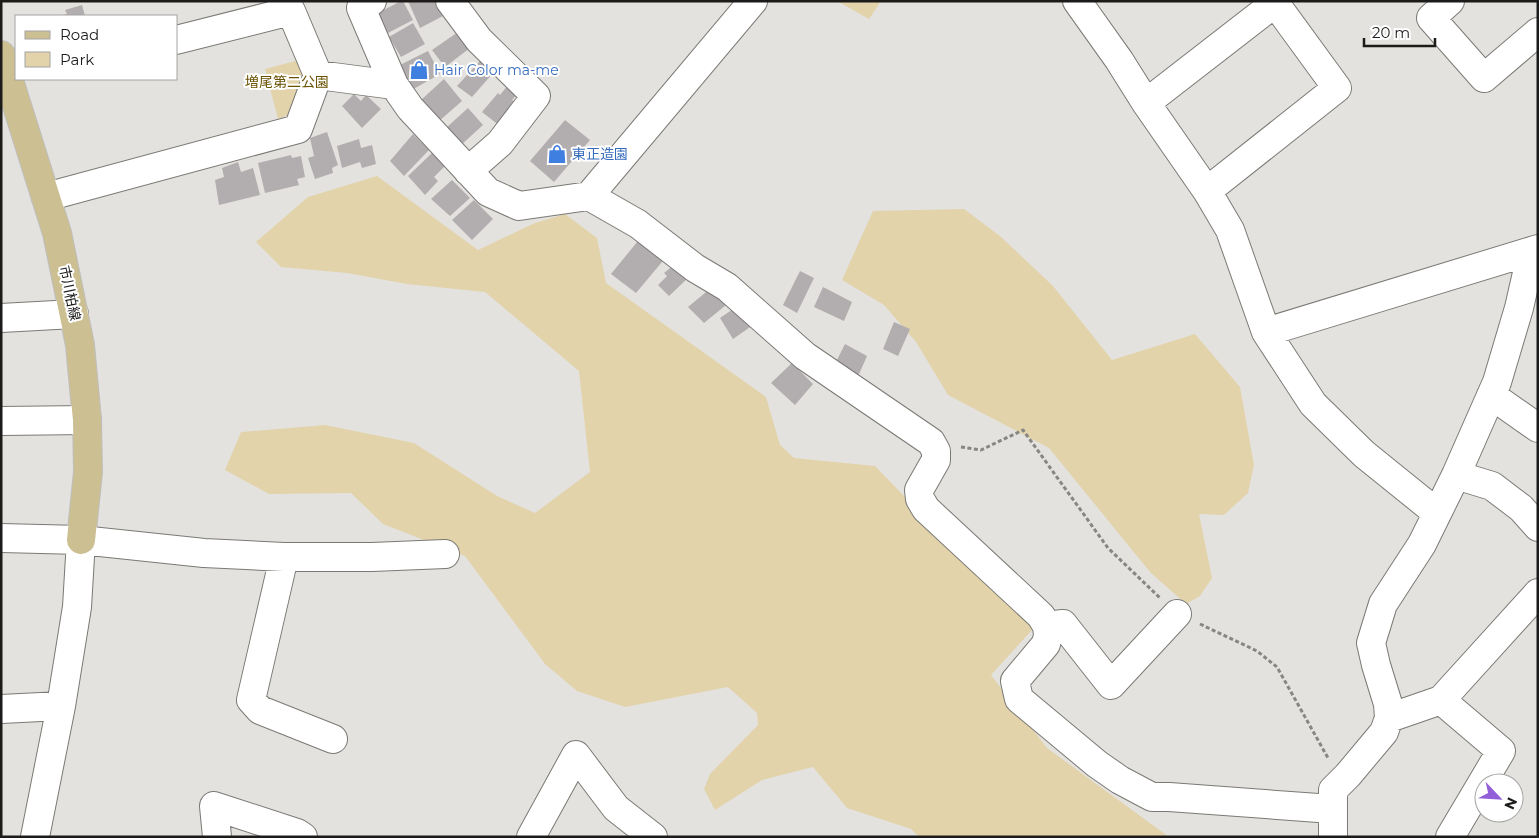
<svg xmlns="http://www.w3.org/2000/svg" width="1539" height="838" font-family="Montserrat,'Noto Sans JP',sans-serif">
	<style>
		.green { fill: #e2d3ab }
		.building { fill: #b2adaf }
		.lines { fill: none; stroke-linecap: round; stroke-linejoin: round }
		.minor-casing { stroke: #7b7975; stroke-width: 30 }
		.major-casing { stroke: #bfbfbf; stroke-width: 30 }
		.path { stroke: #888683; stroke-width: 3; stroke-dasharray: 4 2.5; stroke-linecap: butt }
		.minor { stroke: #fff; stroke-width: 28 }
		.major { stroke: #ccbf92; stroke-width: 28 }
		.labels { text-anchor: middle; stroke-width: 4; stroke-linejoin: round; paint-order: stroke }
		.shop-label { font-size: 14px; fill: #366cbe; stroke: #fff; text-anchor: start }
		.park-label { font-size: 14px; fill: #695200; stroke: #fff }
		.street-label { font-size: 14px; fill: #1c1b1a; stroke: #fff }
	</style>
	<rect width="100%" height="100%" fill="#e4e2de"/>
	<path class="green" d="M837,1H881L869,19Z
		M303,59L309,70L298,111L278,119L265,69Z
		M377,176L478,250L535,223L565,214L597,238L606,283L766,397L780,445L794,458L875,466L1033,629L991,675L1047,748L1169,837H919L911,829L847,808L813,767L762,780L715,810L704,789L710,774L758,725L757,713L728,687L625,707L577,691L545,664L465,556L383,524L351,493L269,494L225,470L241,432L325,425L414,443L497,496L535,513L590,472L579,371L485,292L407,284L347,273L281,267L256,242L308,197Z
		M964,209L1000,236L1053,286L1112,360L1195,334L1240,387L1254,465L1248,493L1224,515L1199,514L1212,578L1200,596L1186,604L1150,572L1049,448L948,395L916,342L884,305L842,280L873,211Z"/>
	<path class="building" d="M401,1H403L413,20L384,35L374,15Z
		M408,1H435L443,16L420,28Z
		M82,5L85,16H60L67,14L65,10Z
		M413,23L425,44L401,57L389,37Z
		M458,32L470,48L445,67L432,50Z
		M428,51L440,74L410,91L398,66Z
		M480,61L494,72L472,97L457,86Z
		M444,79L462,101L438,122L421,100Z
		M508,85L518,93L512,100L517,104L500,126L482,112L498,93L500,95Z
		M354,94L361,101L366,95L381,109L362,128L342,106Z
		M468,108L483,125L461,145L446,128Z
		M565,120L590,140L554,182L530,161Z
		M327,132L338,165L332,168L333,173L315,179L308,158L314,156L310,138Z
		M413,134L429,150L404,176L390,161Z
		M359,139L361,148L372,145L376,164L362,168L360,162L342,168L337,146Z
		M432,153L445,166L434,177L438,181L425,195L408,176Z
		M291,155L292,158L301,156L305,177L297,179L299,185L265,193L258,163Z
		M238,162L241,172L253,168L260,195L219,205L215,180L224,177L222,168Z
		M452,180L470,198L450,216L431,199Z
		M474,200L493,219L472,240L452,220Z
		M642,236L667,256L636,293L611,274Z
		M674,265L688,278L669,296L658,285L667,276L664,273Z
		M800,271L814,278L797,313L783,305Z
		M823,287L852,302L844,321L814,307Z
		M711,288L726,305L704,323L688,307Z
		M739,305L753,325L733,339L720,318Z
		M894,322L910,329L898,356L883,349Z
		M845,344L867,356L856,381L834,366Z
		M792,363L813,384L795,405L771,383Z"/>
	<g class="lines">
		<g class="minor-casing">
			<path id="minor" d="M372,1L361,8L394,85L410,108L488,192L519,206L589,196L638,224L695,268L727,287L805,356L931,442L936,451V460L919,490L920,499L926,509L1041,616L1047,626L1048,635L1046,644L1015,681L1019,699L1097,764L1120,780L1152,797H1169L1332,809
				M450,1L479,40L536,96L500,143L468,171
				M1077,1L1119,60L1146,103L1207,191L1230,230L1266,332L1313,404L1364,454L1437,513
				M1450,1L1431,18L1484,78L1538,32
				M176,40L291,11
				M318,75L394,85
				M1146,103L1275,3L1337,88L1207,191
				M589,196L753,1
				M46,197L298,129L318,75L291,11L281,1
				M1,318L74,314
				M1266,332L1538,249
				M1491,395L1538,428
				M1,421L87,420
				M1456,475L1492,486L1521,508L1538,527
				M1,538L81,540L204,553L284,557H372L445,554
				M284,557L251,700L260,710L333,739
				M1047,626L1063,624L1111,685L1177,614
				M1441,700L1501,751L1450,837
				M1,709L61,706L77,607L81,540
				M1389,718L1441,700L1538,593
				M35,837L61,706
				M217,837L214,806L297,833L303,837
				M531,837L576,755L616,808L653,837
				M1333,837V790L1348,775L1384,732L1389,718L1388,704L1376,665L1371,643L1383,604L1422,544L1456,475L1497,382L1519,308L1532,251"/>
		</g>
		<g class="major-casing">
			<path id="major" d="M1,55L57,233L80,345L87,420L88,472L81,540"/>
		</g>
		<path class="path" d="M961,447L981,450L1023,430L1108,548L1160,598
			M1200,624L1257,651L1277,667L1328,758"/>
		<use href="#minor" class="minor"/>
		<use href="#major" class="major"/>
	</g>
	<defs>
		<g id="shop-bare" transform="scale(1.5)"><path d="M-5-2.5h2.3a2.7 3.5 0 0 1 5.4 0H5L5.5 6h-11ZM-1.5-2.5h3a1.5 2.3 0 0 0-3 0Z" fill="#3f7fe0" stroke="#fff" stroke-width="2.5" paint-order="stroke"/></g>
	</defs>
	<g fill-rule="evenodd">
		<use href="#shop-bare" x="419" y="70"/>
		<use href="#shop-bare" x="557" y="154"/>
	</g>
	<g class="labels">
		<g class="shop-label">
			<text x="434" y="75">Hair Color ma-me</text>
			<text x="572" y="159">東正造園</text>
		</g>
		<g class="park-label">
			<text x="287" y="87">増尾第二公園</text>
		</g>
		<g class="street-label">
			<text transform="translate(70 293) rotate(78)" y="5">市川柏線</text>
		</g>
	</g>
	<rect width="1539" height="838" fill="none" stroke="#1c1b1a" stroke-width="5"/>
	<rect x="15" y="15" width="162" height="65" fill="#ffffff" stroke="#a4a4a3"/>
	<rect x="25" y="31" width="25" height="8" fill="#ccbf92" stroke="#a4a4a3"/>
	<text x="60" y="40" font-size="15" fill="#1c1b1a">Road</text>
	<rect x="25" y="52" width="25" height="15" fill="#e2d3ab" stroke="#a4a4a3"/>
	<text x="60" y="65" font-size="15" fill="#1c1b1a">Park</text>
	<g transform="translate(1499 798) rotate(115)"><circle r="24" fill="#ffffff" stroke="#a4a4a3"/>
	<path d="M0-4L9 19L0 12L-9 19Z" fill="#925fd8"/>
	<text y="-8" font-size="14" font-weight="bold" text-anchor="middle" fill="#1c1b1a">N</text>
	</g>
	<path d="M1364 38v8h71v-8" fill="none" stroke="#1c1b1a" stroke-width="2.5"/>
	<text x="1372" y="38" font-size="15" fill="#1c1b1a" stroke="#ffffff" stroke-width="4" paint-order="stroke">20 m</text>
</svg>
